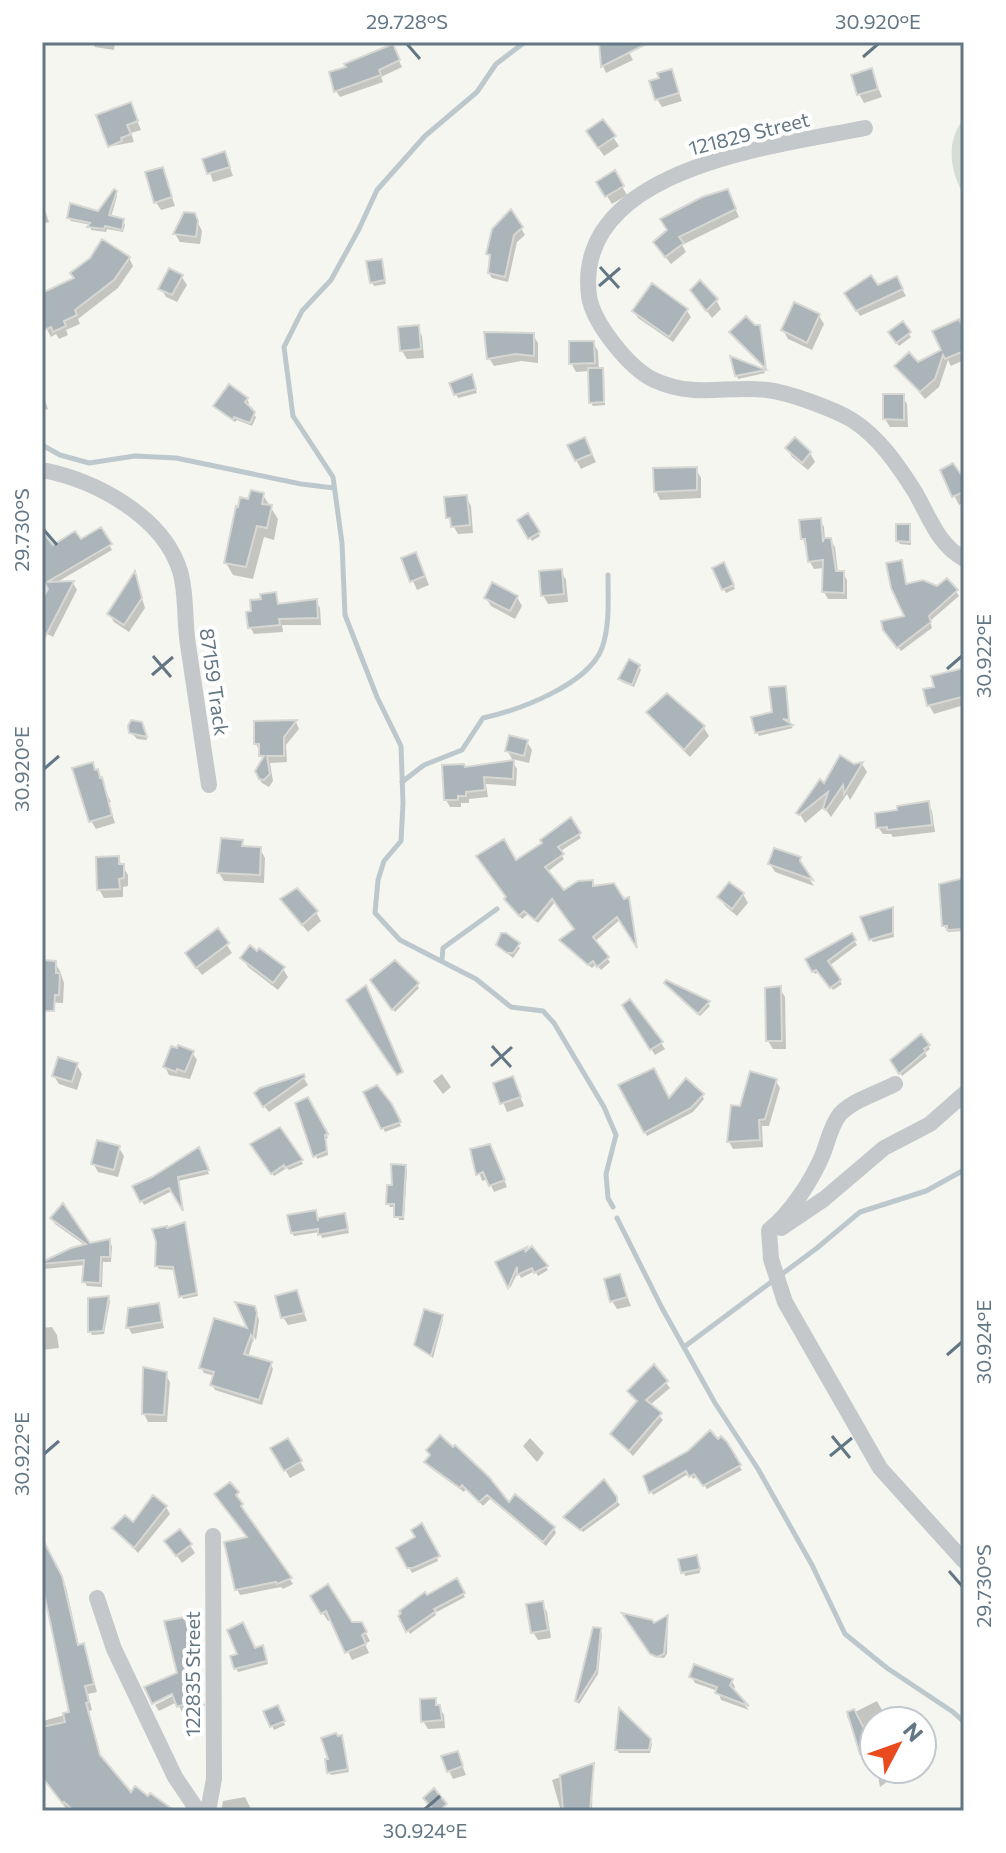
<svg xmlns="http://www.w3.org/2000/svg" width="1006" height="1853" font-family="Commissioner,sans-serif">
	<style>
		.green { fill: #d6ddd2 }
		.shadow { fill: #0003 }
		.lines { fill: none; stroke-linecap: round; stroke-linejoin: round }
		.stream { stroke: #bcc8cc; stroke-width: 5 }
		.building { fill: #abb4b8; stroke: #d7d7d4; stroke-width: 2 }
		.minor { stroke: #c5c8cb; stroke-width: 16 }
		.ticks { fill: none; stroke: #637684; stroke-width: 3 }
		.labels { text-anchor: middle; stroke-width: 8; stroke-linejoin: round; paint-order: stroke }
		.street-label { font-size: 20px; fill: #637684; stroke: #fff }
		.neatline { fill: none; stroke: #637684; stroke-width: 3 }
		.ticks-label { font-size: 20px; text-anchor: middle; fill: #637684 }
	</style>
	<rect width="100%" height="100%" fill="#f6f6f1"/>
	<path class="green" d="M964,119V195C950,173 945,140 964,119Z"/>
	<path class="shadow" d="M92,42H115L114,50L95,47Z
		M603,42H623L633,60L606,73L603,66Z
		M392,47L402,67L381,77L383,82L340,97L336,91L348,68Z
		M671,71L682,101L662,107L657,99L661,80Z
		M871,71L882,97L864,103L859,94Z
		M134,113L141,130L131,133L134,142L112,146L107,137Z
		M603,122L619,146L604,156L593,140Z
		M206,160L228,162L233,176L213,182Z
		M162,169L175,206L161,210L156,202Z
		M614,173L627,195L612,204L598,182Z
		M115,192L117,196L111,217L123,221L125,225L123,232L107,229L106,232L91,230V225L71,221L69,217L99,214Z
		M731,199L739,217L682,245L686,252L671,264L660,250Z
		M42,202L49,222L42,224Z
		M511,212L525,235L517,242L508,282L492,278L488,272L491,258L489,254Z
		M194,215L202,231L200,244L180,242L175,234Z
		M129,258L133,266L118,288L78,319L80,324L66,330L68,335L59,339L56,334L51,337L42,320V295Z
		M381,261L386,284L374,286L372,282Z
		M182,277L187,285L177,302L166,297L161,288Z
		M896,278L906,296L860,316L847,294L877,287Z
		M698,299L716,300L721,309L712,318Z
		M634,311H687L691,317L673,342L638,318Z
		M819,316L824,324L812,350L788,339L783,330Z
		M902,324L911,337L899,346L890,332Z
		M417,327L422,336L424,358L407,359L402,351L400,329Z
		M533,335L538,343V363L521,361L494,366L489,358Z
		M964,336V360L951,366L948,360L939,387L925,399L897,366L918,364L944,351Z
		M593,343L598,351L599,370L604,374L605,405L593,406L591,403L590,371L576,372L571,363Z
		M733,359L764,371L765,373L738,379Z
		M473,380L477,393L458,398L452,384Z
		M42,391L48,409L42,411Z
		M902,396L907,404L908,427H890L885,419Z
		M247,399L249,403L246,406L256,417L252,426L237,420L235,422L215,406Z
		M589,448L596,462L581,469L576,460Z
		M787,448L810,453L815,462L808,470L792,457Z
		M696,469L701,478V498L660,500L656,491Z
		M942,471L964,481V503L959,505Z
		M263,495L278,519L274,540L264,537L253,579L233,575L226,563L250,502Z
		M466,497L471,506L473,533L458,534L448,517Z
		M528,516L540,536L532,541L519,521Z
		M820,520L824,527L825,540H830L835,547L838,573H843L847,580V599H828L824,592V568L814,569L810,562L803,539Z
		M909,526L911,545L900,544L898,541Z
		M100,529L112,550L54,584L73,583L77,590L53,637L42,631V604L51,584L42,577V534L53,547L81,541Z
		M403,559L420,563L429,585L417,590Z
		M901,562L907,586L956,591L959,596L930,621L932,628L901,651L889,635L907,617Z
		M723,564L735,589L726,593L714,569Z
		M561,571L566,580L568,602L548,604L543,595Z
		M135,575L145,608L129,632L114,622L109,614Z
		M275,594L280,606L316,601L320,608L321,625H282L283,632L254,634L250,627Z
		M517,597L522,606L515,619L491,606L486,598Z
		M639,667L641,670L634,687L622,682L620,679Z
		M961,671L964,677V705L934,714L929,705L936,688Z
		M785,688L790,725L793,728L759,736L757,732L774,714Z
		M667,696L704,728L709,736L690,757L654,721L649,713Z
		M296,722L299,729L286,745L287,762L270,763L273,781L269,787L262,783L257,775L264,760L256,744V723Z
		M144,730L147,740L137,739L130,731Z
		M527,742L532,750L529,763L512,759L507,750Z
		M513,762L517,769L516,786L486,784L488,797L469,799V803H461V807H450L446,800L465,769Z
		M862,764L867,772L850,800L847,794L831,817L824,807L805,823L804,821L799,813L825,785L854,766Z
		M96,772L111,802H108L115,823L96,829L91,821Z
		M928,803L932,811L935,832L893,837L891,834H883L878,827L900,811Z
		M570,820L581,838L559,852L564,859L547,872L564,893L591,882L594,886L630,903L637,944L621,919L594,942L610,962L601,970L596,964L592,968L563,944L561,940L576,930L555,902L538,923L528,914L522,919L508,903L515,863L544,844Z
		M241,842L245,848L260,849L265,858L264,883L224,881L219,873Z
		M118,858L128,875V886L123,887V897L104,898L99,889Z
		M800,859L804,870L814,886L775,872L770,864Z
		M957,889L962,931L948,932L944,926Z
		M743,894L748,903L737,916L725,906L720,897Z
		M288,908L316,912L321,921L308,932Z
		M892,909L894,937L873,942L871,939Z
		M218,931L232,953L202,975L192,962Z
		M502,935L520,948L513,958L496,944Z
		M851,936L857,945L829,966L842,984L833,990L819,972L815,974L807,960Z
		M243,958L283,969L288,977L278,990L248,967Z
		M42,962L55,963L60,971L64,983L63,1003L42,1002Z
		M373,980L417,985L419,988L395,1012Z
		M669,987L708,1003L710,1006L700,1016Z
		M780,989L785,997L786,1049H773L768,1041Z
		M624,1006L661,1043L665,1049L655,1055Z
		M928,1046L930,1049L925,1053L927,1056L902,1076L893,1060Z
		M192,1052L197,1060L190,1079L169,1075L165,1067Z
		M77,1065L82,1074L77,1090L59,1084L54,1076Z
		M442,1074L451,1087L443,1094L433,1081Z
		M303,1077L308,1085L269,1112L260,1101Z
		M513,1079L524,1106L507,1112L496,1085Z
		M776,1081L780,1088L769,1126H762L763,1147L733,1149L729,1142L733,1107L742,1108Z
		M621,1086L669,1101L702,1095L704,1099L693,1112L647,1136Z
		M366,1093L390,1105L401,1126L385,1132Z
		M308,1100L328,1138L326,1139L328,1155L317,1159Z
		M279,1129L303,1164L289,1170L287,1168L274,1176L252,1145Z
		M119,1148L124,1156L118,1177L98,1172L93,1163Z
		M198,1150L209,1174L178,1181L182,1207L172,1191L144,1205L135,1187Z
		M472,1150L494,1154L507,1187L494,1192L488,1179L482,1181Z
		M405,1167L407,1170L404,1220H399L396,1207H390L388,1203Z
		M344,1215L349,1233L322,1238L320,1232L294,1236L292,1233L318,1220Z
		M52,1219L89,1246L109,1241L112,1246L111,1262H103L102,1287L87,1286L84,1281L85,1265L44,1269L42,1266L72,1249L86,1246L55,1224Z
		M184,1224L198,1296L183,1299L176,1270L159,1269L157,1266L167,1230Z
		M526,1249L528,1252L532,1249L548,1270L538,1276L535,1271L521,1278L518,1272L510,1288L498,1263Z
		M619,1276L631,1306L617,1309L612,1301Z
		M296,1292L307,1321L288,1325L283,1317Z
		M108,1298L110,1301L104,1334L92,1335L90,1331Z
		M158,1305L164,1328L132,1334L128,1327Z
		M257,1314L259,1320L256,1340L254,1337L248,1357L270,1363L273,1369L262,1405L215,1390L212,1385L215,1376L204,1373L201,1367L251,1331Z
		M441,1317L443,1320L433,1358L416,1345Z
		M52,1327L57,1335L59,1348L42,1350V1328Z
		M654,1367L670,1388L650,1405L663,1420L633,1456L612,1434L638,1403L630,1391Z
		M165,1374L170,1382L167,1422H148L144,1414Z
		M530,1438L544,1453L537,1462L523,1446Z
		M721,1439L742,1470L707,1489L698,1476L693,1479L690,1473L653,1495L646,1477Z
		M288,1441L305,1470L290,1478L273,1449Z
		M426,1462L554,1528L556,1533L546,1546L490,1499L483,1506L466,1488L464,1492L429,1467Z
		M603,1482L620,1505L583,1532L566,1517Z
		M237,1494L244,1513L293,1584L283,1589L281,1587L240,1595L237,1589L249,1538L217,1495Z
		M166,1507L170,1514L138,1553L115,1528L133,1525Z
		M417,1537L434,1546L438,1561L412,1573L399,1549Z
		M42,1541L66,1587L79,1646H83L87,1654L97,1692L88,1694L92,1710L89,1711L102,1761L131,1795L171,1811H68L42,1777V1719L43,1721L72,1713L44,1585L42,1587Z
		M190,1545L195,1553L182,1563L172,1549Z
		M681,1560L698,1561L700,1573L685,1576Z
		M456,1581L465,1597L435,1613L436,1615L410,1634L400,1617L427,1597Z
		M312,1597L351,1625L360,1622L370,1641L365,1644L369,1653L352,1660L332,1618L328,1621Z
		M542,1604L547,1612L551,1638L538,1640L533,1632Z
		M626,1616L653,1625L668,1618L667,1654L664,1658L655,1657Z
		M184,1620L196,1657L188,1659L205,1706L183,1714L177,1702L159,1711L155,1705L182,1691L179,1674Z
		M600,1630L602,1634L598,1674L579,1704L577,1701Z
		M255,1650H264L268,1664L238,1672L236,1668Z
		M691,1676L731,1680L735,1687L733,1692L749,1710L721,1700L718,1691L695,1683Z
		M435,1700L444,1715L445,1728L428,1729L423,1721Z
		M877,1701L888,1721H874V1754L864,1757L847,1716Z
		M277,1707L285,1725L274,1730L266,1712Z
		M341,1737L349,1772L331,1775L329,1772Z
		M649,1740L652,1744L650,1753H619L617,1749Z
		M457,1753L466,1775L453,1779L449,1771Z
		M593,1766L592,1811H561L552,1780Z
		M877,1769H904L880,1787Z
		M245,1797L252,1811H221L223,1801Z"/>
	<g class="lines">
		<path class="stream" d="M525,42L496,64L477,92L425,136L377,190L359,229L331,280L302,311L284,347L293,416L333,477L342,543L345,615L377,697L401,746L403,803L401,841L384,861L378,880L375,913L400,940L476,979L511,1007L543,1011L554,1023L604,1107L616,1135L606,1174L608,1198L613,1207
			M42,445L60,455L89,463L135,456L176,458L301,484L334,488
			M402,782L424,765L462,750L483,718C519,710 588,685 602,648C610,625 608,599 608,575
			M442,960L443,948L497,909
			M617,1218L662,1308L715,1403L758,1469L812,1565L845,1634L887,1668L953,1712L964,1722
			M684,1347L817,1248L860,1212L926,1191L964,1170"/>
	</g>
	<path class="building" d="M599,42H650L601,67Z
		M393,44L400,60L379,70L381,75L334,92L329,72L346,67L344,64Z
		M872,68L878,89L857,95L851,75Z
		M672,69L679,93L655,100L649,81L659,78L657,73Z
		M131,102L138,121L127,125L131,134L121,138L122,141L108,147L96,115Z
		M603,119L616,136L598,148L586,131Z
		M225,151L230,167L207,174L202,159Z
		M163,167L172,197L154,203L145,172Z
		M615,170L624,186L605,197L596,182Z
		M114,189L117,191L109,215L124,219L122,230L105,226L104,229L87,227L90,223L67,218L70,203L98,211Z
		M728,189L736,209L679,237L684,243L665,257L653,242L667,230L660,219L702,197Z
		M511,209L523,227L514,235L505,277L488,273L490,255L486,254L492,229Z
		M184,212L195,213L198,221L196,237L173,234Z
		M102,239L130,257L114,280L75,310L77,315L64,321L66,326L53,332L51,327L42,331V293L74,278L70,273L90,258Z
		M382,259L385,280L370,283L366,261Z
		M169,268L183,275L172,295L158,289Z
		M871,275L878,285L897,276L903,289L856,311L844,293Z
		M700,280L718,299L706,311L690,290Z
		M652,283L688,309L669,337L632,311Z
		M794,302L820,314L807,343L781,330Z
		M746,316L755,325H760L766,369L729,332Z
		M959,319L964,330V351L945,359L943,355L935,379L920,392L894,366L909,352L918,362L941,350L932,331Z
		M903,321L911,332L896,343L888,332Z
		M419,325L421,349L400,351L398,327Z
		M484,332L534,333V356L515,354L487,359Z
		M569,341H594L595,363L569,364Z
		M730,356L766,370L735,376Z
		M588,368H603L604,402L589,403Z
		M472,374L476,389L454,395L449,383Z
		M229,384L248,398L245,402L255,412L250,423L234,417L233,420L213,406Z
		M883,394H904V420L883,419Z
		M585,437L592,454L575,461L567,445Z
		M795,437L811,452L802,463L785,448Z
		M953,463L964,479V492L952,497L940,470Z
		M697,467V490L654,492L653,468Z
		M251,490L264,493L262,504L272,505L267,528L257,526L246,567L224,563L236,506L238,507L240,497L248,499Z
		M467,495L470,525L451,527L450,518H446L444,497Z
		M528,513L540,532L528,539L517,520Z
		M821,518L823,542L824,538H831L836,571H844V593L822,592L823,560L808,562L805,539H801L799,520Z
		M896,524H910V542L896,541Z
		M101,527L112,544L47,582L74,581L42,643V600L48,589L45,583L42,585V531L53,545L75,531L81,539Z
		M416,552L425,576L410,582L401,558Z
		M902,560L906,584L923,580L937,586L947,578L958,590L929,616L931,622L897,648L883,630L881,621L904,616L891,588L886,563Z
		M724,562L734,585L722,590L712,568Z
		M562,569L564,594L541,596L539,571Z
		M135,571L142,598L124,625L107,614Z
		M492,582L518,596L510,611L484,598Z
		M276,592L278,604L317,599L318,618L279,619L280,625L248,628L246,612L251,611L250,600L261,599L260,594Z
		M629,659L640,665L632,685L618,679Z
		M964,668L962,697L927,706L923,689L934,687L931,676Z
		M786,686L789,720L783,719L793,725L755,733L751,717L772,712L769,687Z
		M667,693L705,726L684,750L646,712Z
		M131,720L142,722L147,737L129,733L128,726Z
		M297,720L284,737V756H267L270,774L264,780L259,779L255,771L264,756H259V744H254V721Z
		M509,735L528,740L524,756L505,751Z
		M840,755L854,764L863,762L844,794L843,785L826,810L823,808L828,792L799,815L796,813L820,779L824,783Z
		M514,760L513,779L484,777L485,790L466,792V796H458V800H444L442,765L464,764L465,767Z
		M93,762L95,770L98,769L100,778L102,777L112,815L89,822L72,768Z
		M929,801L932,825L887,830V827L876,828L875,813L897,810V806Z
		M571,817L581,833L558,847L564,854L545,867L564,890L578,881L593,880V886L614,883L624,899L629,897L637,948L617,917L593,937L609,957L597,967L593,961L588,965L559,940L574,929L552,899L535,920L524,911L519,916L504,899L506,897L476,856L504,839L516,860L542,843L540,840Z
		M221,838L243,840L242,846L261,847L260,875L217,873Z
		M774,848L801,857L800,861L813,880L768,864Z
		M119,856V864H124V878L119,879L120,889L97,890L96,857Z
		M964,878V929L947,930V926H942L939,884Z
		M729,882L744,893L732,909L717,897Z
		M297,888L318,911L302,925L280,899Z
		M893,907V933L869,940L860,917Z
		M218,928L229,943L196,968L185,953Z
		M501,933H506L520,943L513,953H507L496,945Z
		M852,933L856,940L828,961L841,980L830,988L816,970L812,972L805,959Z
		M250,945L257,951L259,948L285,967L273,983L240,958Z
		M42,960L56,961V973H60L59,995H55L54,1011H42Z
		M395,960L419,983L392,1010L370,980Z
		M666,980L710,1001L698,1014L664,983Z
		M366,985L403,1072L397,1075L346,1000Z
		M781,986L782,1041H766L765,988Z
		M630,999L663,1042L650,1050L622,1005Z
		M921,1034L930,1045L924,1049L926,1051L899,1074L890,1060Z
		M178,1045L194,1051L185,1072L177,1069L176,1072L163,1067L171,1046L177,1048Z
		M58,1057L78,1063L72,1082L52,1076Z
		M654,1068L669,1098L686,1078L704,1094L691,1108L644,1133L618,1085Z
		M750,1071L777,1079L765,1119L759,1120L760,1140L727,1142L731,1105L740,1106Z
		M304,1074L305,1077L263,1107L254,1093L260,1088Z
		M513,1076L521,1097L500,1104L493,1083Z
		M377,1085L392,1104L401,1122L381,1129L363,1092Z
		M308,1097L328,1134L325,1135L327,1151L313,1157L295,1103Z
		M280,1127L303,1160L285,1168L284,1165L271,1174L250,1144Z
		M97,1140L120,1146L114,1170L91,1164Z
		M490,1144L505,1180L489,1186L483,1172L476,1175L470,1149Z
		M199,1147L209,1170L178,1177L183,1211L169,1188L140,1202L132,1186L152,1177Z
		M391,1164L406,1165L403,1217H394V1204H386L387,1185H392Z
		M63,1203L90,1243L110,1239V1257H101L100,1283L82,1282L84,1260L42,1264V1262L71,1248L86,1244L50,1218Z
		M316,1210L318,1221V1218L345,1213L348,1229L318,1235V1229L291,1233L287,1215Z
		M185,1222L197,1293L179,1297L173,1267L155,1266L156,1242L152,1229L167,1226V1228Z
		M532,1246L548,1266L534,1273L532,1268L517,1275V1267L508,1288L495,1262L527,1247L525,1252Z
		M620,1274L627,1297L610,1302L604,1279Z
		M297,1290L304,1313L281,1318L275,1296Z
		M109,1296L103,1331L88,1332V1298Z
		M235,1302L255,1306L257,1313L253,1339L251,1335L244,1354L272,1362L259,1400L210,1385L214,1372L199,1368L214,1318L247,1328Z
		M159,1303L162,1322L126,1328L128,1308Z
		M424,1309L443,1315L431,1356L414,1345Z
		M654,1364L668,1381L646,1400L662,1413L629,1451L610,1434L637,1401L627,1391Z
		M143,1367L167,1372L164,1415L142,1414Z
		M710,1430L718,1439L721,1436L727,1442L741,1465L703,1486L694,1474L689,1477L686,1471L649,1493L643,1476L688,1451Z
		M440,1435L453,1447L455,1445L489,1477L509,1502L515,1494L555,1527L543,1542L487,1495L479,1502L462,1485L460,1488L424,1462L430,1455L426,1450Z
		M288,1438L302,1461L284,1471L270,1448Z
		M604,1479L617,1497V1502L580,1530L563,1517Z
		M230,1482L239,1492L236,1495L243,1504L241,1506L292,1578L277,1584L276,1582L235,1590L224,1542L247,1537L214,1494Z
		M153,1495L167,1506L134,1548L112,1528L125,1515L133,1522Z
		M422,1523L440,1556L413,1568H407L396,1548L415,1537L411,1530Z
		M180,1529L192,1544L176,1556L164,1541Z
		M42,1538L62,1576L78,1645L84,1643L94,1684L85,1686L89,1702L86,1703L100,1755L131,1792L135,1786L148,1796L150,1793L175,1811H74L64,1802L63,1804L42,1777V1727L65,1722L63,1713L69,1712L42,1583Z
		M697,1555L700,1569L681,1573L678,1559Z
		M457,1578L465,1593L434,1609L436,1611L406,1632L398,1616L401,1613L399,1611L425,1592L427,1595Z
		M328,1584L352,1622H362L367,1632L362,1635L366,1644L345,1653L326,1611L321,1614L310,1596Z
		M543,1601L548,1630L531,1633L526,1604Z
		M622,1613L652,1620L654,1623L668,1615L664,1654L657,1657L650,1654Z
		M185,1617L193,1649L186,1650L202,1698L177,1707L172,1694L152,1704L144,1687L177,1673L164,1621Z
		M243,1622L255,1648L263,1645L267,1661L234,1669L230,1656L237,1654L227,1630Z
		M593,1627L601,1628L597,1670L577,1702L575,1701Z
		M694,1664L733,1679L730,1685L749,1706L715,1693L717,1687L689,1677Z
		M436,1698V1705H440L442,1720L421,1722L420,1699Z
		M278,1705L285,1721L270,1727L263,1711Z
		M619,1708L651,1739L649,1750H615Z
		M854,1709L871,1742L873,1750L860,1754L847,1712Z
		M336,1733L338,1736L342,1735L348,1769L327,1773L325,1759H328L321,1738Z
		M458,1751L463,1766L447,1772L441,1756Z
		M594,1763L590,1811L563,1810L560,1775Z
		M434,1788L447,1804L439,1811H434L423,1798Z"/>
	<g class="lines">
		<path class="minor" d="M865,128C777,146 573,167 589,296C593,323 629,368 654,380C696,399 726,385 767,390C787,392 834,409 852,420C879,437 898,465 915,492C929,516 938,545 964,559
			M42,470C95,480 163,516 180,571C187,595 184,621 188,645C195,691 202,738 209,785
			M895,1084C878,1093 853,1100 840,1114C831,1125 828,1141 823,1154C812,1180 791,1213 769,1230L771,1259L785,1302L880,1468L964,1561
			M781,1228L824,1199L884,1148L930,1124L964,1094
			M97,1598L114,1649L175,1777L198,1811
			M208,1811L214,1779L213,1536"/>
	</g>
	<path class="ticks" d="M407,44L420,59M863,57L878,44M600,267L619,288M599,286L620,268M44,530L57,545M153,656L171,677M947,669L962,656M152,675L173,657M44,769L59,756M492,1046L511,1067M491,1066L512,1047M947,1355L962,1342M832,1436L850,1458M44,1454L59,1441M830,1456L852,1438M949,1571L962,1586M425,1809L440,1796"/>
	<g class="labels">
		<g class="street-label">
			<text transform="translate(749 134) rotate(-14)" y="7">121829 Street</text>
			<text transform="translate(214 682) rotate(82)" y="7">87159 Track</text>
			<text transform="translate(193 1674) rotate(-90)" y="7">122835 Street</text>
		</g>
	</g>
	<rect width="1006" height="1853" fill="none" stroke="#ffffff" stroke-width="88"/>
	<g transform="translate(898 1745) rotate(49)"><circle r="38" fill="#ffffff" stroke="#c1c8ce" stroke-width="2"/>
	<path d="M0-6L14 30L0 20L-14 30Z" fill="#e94a1e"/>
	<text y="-12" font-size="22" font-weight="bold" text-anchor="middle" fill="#637684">N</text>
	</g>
	<rect x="44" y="44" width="918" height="1765" class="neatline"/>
	<g class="ticks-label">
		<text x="407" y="29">29.728°S</text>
		<text x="878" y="29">30.920°E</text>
		<text transform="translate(22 530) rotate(-90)" y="7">29.730°S</text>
		<text transform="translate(984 656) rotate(-90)" y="7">30.922°E</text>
		<text transform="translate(22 769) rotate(-90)" y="7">30.920°E</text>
		<text transform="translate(984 1342) rotate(-90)" y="7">30.924°E</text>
		<text transform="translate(22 1454) rotate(-90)" y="7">30.922°E</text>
		<text transform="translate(984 1586) rotate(-90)" y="7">29.730°S</text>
		<text x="425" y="1838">30.924°E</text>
	</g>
</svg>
